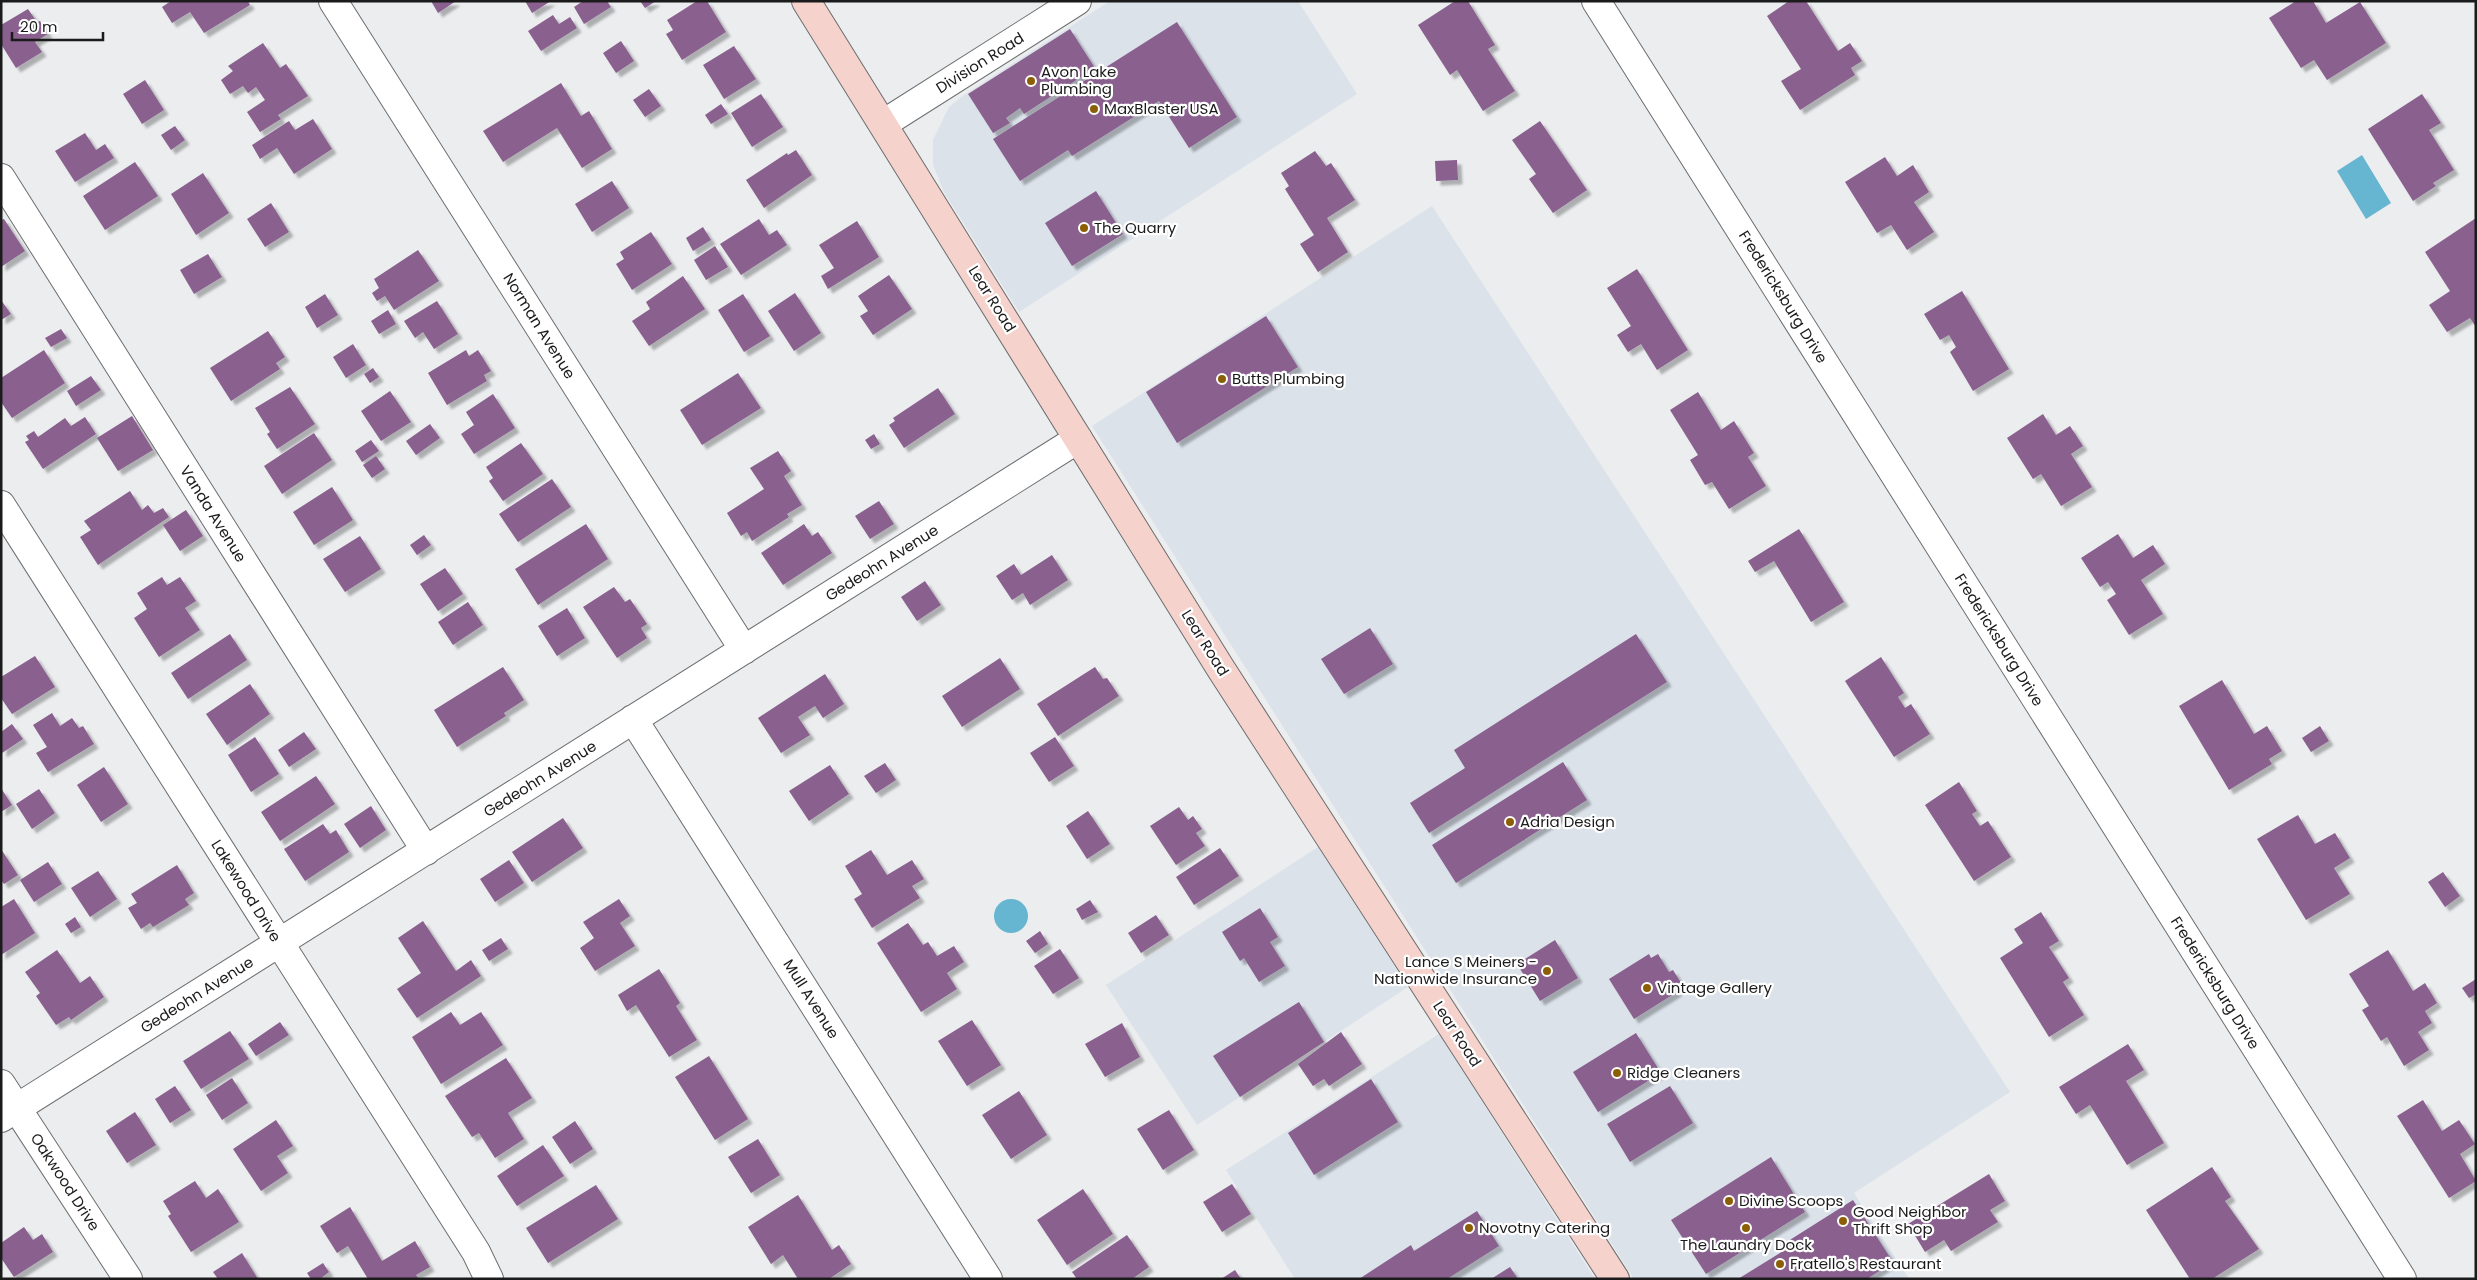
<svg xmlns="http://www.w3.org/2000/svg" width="2477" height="1280" font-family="Poppins,sans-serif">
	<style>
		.built { fill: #dbe2ea }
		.water { fill: #66b5d1 }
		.building { fill: #8a608f; filter: url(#shadow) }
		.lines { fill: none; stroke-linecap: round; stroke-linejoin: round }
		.street-casing { stroke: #6c6e70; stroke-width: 30 }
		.secondary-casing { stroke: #6c6e70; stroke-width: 30 }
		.street { stroke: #fff; stroke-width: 28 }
		.secondary { stroke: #f6d2cc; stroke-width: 28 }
		.poi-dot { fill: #8c5e05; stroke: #fff; stroke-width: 2 }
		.labels { text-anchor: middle; stroke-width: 4.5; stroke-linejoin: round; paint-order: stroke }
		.street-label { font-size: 15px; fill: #1b1b1c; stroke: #fff }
		.poi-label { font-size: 15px; fill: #1b1b1c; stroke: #fff; text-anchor: start }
	</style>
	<defs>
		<filter id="shadow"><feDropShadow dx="4.5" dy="4.5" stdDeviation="1" flood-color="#0004"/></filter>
	</defs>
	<rect width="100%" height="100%" fill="#ebedef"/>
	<path class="built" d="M1110,1H1298L1357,94L1019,312L944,192L933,165V140L949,107L964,95Z
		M1432,206L2010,1092L1854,1193L1909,1279H1634L1092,426Z
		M1318,847L1408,987L1197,1125L1106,985Z
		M1439,1034L1595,1279H1295L1226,1170Z"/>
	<path class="water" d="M2362,155L2391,203L2366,219L2337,171Z
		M994 916a17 17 0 1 1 34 0a17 17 0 1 1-34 0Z"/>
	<path class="building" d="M171,1H248L250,5L204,33L190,12L172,23L162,7Z
		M431,1H456L438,13Z
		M525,1H551L532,13Z
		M583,1H607L611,7L584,24L574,7Z
		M640,1H656L645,8Z
		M697,1H707L726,32L682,60L666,34L673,30L667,20Z
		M1455,1H1468L1495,45L1488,49L1515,91L1483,111L1457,70L1450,75L1418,25Z
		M1789,1H1806L1838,51L1850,43L1862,61L1851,68L1855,75L1800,110L1781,81L1801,69L1767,16Z
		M2296,1H2313L2326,23L2360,2L2386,43L2327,80L2314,60L2301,68L2269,18Z
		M28,9L37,22L40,21L48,34L35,42L42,52L16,68L1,44V25Z
		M553,15L559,24L570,17L577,28L541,51L528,31Z
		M1177,22L1237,117L1189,148L1159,101L1072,156L1068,150L1020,181L993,139Z
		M1070,29L1095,68L1024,114L1020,108L1006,118L1010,123L993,133L968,94Z
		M621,41L634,61L616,73L603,53Z
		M263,43L280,68L286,64L308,96L278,115L281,119L260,132L247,112L265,100L256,87L248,93L243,86L230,94L221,80L233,71L228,66Z
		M734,46L756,79L724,99L703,65Z
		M145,80L164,110L142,124L123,94Z
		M561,83L581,116L589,111L612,149L582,168L557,128L503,162L483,131Z
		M649,89L661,106L645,117L633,100Z
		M761,94L783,127L752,147L731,113Z
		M2422,94L2441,123L2429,130L2454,170L2433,183L2436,186L2413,201L2368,129Z
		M721,104L728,114L711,124L705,115Z
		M313,119L332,149L294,174L277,148L260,159L252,145L289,121L295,130Z
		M1540,121L1587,190L1553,213L1529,179L1536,174L1512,140Z
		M175,126L185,140L171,150L161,135Z
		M85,133L96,150L105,144L114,158L75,182L55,151Z
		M796,150L812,175L764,208L746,180L787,153L788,155Z
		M1315,151L1326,166L1331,163L1355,200L1327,218L1348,252L1318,272L1300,244L1314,235L1285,189L1289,186L1281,173Z
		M1885,157L1897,176L1913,165L1929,192L1914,202L1934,232L1907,250L1891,225L1877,233L1845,182Z
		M1457,160L1458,180L1436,181L1435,161Z
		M135,162L158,196L105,230L83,196Z
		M203,173L229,213L196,235L171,194Z
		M612,181L629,208L592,232L575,204Z
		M1096,191L1123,234L1072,266L1045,223Z
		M271,203L289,232L265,247L247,219Z
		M2476,218V327L2470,318L2447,332L2429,305L2450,291L2425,252Z
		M4,219L25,251L1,267V220Z
		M759,219L769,235L777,230L787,245L741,275L720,244Z
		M857,221L879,257L828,289L821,276L834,268L819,245Z
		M703,227L711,240L693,251L686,238Z
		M651,232L672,264L632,290L616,264L624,259L620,252Z
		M715,246L728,267L706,280L694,260Z
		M418,250L439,281L394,310L385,296L377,301L372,293L379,288L374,279Z
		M208,254L222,277L194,294L180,270Z
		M1637,269L1688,350L1657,370L1641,344L1628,352L1617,335L1631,326L1607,288Z
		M889,275L912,309L873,335L860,316L868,311L858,296Z
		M683,276L705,309L649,346L632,321L650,309L646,302Z
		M1962,291L2009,369L1973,391L1950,352L1956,347L1949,335L1940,340L1924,314Z
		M795,293L821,333L794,351L768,311Z
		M325,294L338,315L317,328L305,307Z
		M743,294L770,336L744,352L718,310Z
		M1,300L11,314L1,320Z
		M437,301L458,334L434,349L423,332L415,338L404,321Z
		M388,310L396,324L379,334L371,321Z
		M1266,316L1298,367L1177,443L1146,392Z
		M61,329L67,338L51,347L45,338Z
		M268,331L285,357L276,363L280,369L231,401L210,368Z
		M353,344L366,365L346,378L333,357Z
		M44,350L65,383L12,418L1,402V378Z
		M466,350L469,356L478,350L491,371L484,375L487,381L447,405L428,373Z
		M373,368L379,377L370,383L364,374Z
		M738,373L761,408L702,445L680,410Z
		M91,376L101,390L76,406L67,391Z
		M290,387L315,424L277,449L267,434L270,432L255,408Z
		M938,388L955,414L904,448L889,425L895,421L893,418Z
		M390,391L411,422L381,441L361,411Z
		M1698,392L1721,430L1734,421L1754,453L1748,457L1766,486L1729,509L1712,482L1705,485L1690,460L1698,455L1670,410Z
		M493,394L515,428L474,454L461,434L474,425L466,412Z
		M2043,414L2056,435L2070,426L2083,446L2071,454L2092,487L2061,506L2041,474L2033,479L2007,438Z
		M132,416L153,450L118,471L97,438Z
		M85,417L96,434L43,469L25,442L29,440L26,436L34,431L38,437L65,418L71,426Z
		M430,424L440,438L416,455L406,441Z
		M314,433L332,460L282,494L264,466Z
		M874,434L880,444L871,449L865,440Z
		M371,440L379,451L362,462L355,451Z
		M521,443L543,474L503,501L489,481L493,478L486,467Z
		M778,451L791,471L784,476L802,505L787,514L789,517L752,541L747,532L741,536L727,513L764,489L750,468Z
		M376,456L385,469L372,478L363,465Z
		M552,479L571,507L518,542L499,514Z
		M332,487L353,520L314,545L293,512Z
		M130,491L142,510L148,505L154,513L163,508L169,517L98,565L80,537L91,530L84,521Z
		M879,501L894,524L870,539L855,516Z
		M186,510L203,536L180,551L163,525Z
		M586,524L608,559L538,605L515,569Z
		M804,524L812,536L818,532L832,553L783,585L761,553Z
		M1799,529L1844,602L1811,622L1774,561L1755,572L1748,561Z
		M2118,534L2133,558L2153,545L2165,564L2141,580L2163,614L2129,635L2107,600L2116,594L2108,582L2100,587L2081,558Z
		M424,535L431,545L417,555L410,545Z
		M360,536L381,569L345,592L323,559Z
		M1052,555L1068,580L1030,605L1023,593L1012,600L996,576L1014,564L1021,575Z
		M445,568L463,594L438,611L420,584Z
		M162,577L167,585L180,577L196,601L185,608L200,630L159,657L134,618L147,609L137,593Z
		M925,581L941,605L917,621L901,597Z
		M614,587L625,602L630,599L647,624L641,628L647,638L617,658L583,607Z
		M468,602L483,625L453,645L438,622Z
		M567,608L585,638L557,656L538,626Z
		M1370,628L1393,664L1344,694L1321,659Z
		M230,634L247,660L188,699L171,673Z
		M1636,634L1667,682L1429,833L1410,803L1465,768L1454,750Z
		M35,656L55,687L12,714L1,698V677Z
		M1881,657L1904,693L1898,697L1905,708L1911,704L1930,734L1894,757L1845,681Z
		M1000,658L1020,689L962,727L942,696Z
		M503,667L524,700L504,713L506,716L457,747L434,710Z
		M1095,667L1103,679L1107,678L1119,696L1058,736L1037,704Z
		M825,674L844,704L823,718L815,706L798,717L810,735L781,753L758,718Z
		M2222,680L2254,734L2267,726L2282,751L2269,759L2272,764L2229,790L2179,706Z
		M250,684L270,714L227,745L206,714Z
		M52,713L60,726L72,718L79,728L83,726L94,744L48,772L36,753L47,747L33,725Z
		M12,724L23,739L2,753L1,732Z
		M2320,726L2329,741L2311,752L2302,738Z
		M304,732L316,749L289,767L278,750Z
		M255,737L279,774L251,792L228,755Z
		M1055,737L1074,766L1049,782L1030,753Z
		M1563,762L1587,800L1456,883L1432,845Z
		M885,763L896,780L876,793L864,776Z
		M830,765L849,794L809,821L789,791Z
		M104,767L128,804L101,822L77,785Z
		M316,776L335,804L280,841L261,812Z
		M1959,782L1977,811L1972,814L1980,826L1988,821L2011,857L1974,881L1925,805Z
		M1,788L12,805L1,812Z
		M39,789L55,813L32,829L16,804Z
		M371,806L386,830L360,848L344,824Z
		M1179,807L1188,820L1193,816L1202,829L1196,833L1205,846L1176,865L1150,826Z
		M1088,811L1110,844L1087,859L1066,826Z
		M2298,815L2315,844L2335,833L2350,858L2334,868L2350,894L2306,920L2257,839Z
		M563,818L583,848L532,882L512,852Z
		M323,824L330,834L336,830L349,852L305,881L284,849Z
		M1220,848L1239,876L1194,905L1176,877Z
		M1,849L18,875L4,884L1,880Z
		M871,850L887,875L912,860L924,879L912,886L920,898L872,928L854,899L862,894L845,866Z
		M509,860L524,883L495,902L480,879Z
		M48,862L62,884L34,902L20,880Z
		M177,865L194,893L185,899L189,905L153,927L150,923L141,929L128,908L137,903L131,894Z
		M98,871L117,899L90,917L71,888Z
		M2443,872L2460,896L2445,907L2428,882Z
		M14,899L35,933L1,955V907Z
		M619,899L630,916L620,923L635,946L595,971L580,948L594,938L583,922Z
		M1090,900L1098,912L1082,920L1076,909Z
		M1260,908L1278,937L1270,942L1285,966L1259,982L1244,958L1240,961L1222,932Z
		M2041,912L2059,941L2049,947L2069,978L2063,982L2084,1015L2049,1037L2000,958L2023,943L2014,929Z
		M1156,915L1169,935L1141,953L1128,933Z
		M75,917L81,927L71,933L65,924Z
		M423,921L456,971L471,960L481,976L417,1018L397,989L421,973L398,938Z
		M908,923L923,945L928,942L937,956L954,946L964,962L947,973L957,989L921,1012L877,943Z
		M1040,931L1048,944L1035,953L1026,941Z
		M501,938L508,949L489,961L482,950Z
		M1555,940L1578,978L1540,1001L1517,964Z
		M1060,949L1079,978L1053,994L1034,966Z
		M57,950L80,983L90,976L104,997L71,1020L69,1017L56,1025L36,996L40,993L25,972Z
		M2388,950L2413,991L2425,983L2437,1003L2425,1011L2432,1023L2418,1032L2429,1050L2404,1066L2387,1037L2381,1041L2362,1010L2369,1006L2349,974Z
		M1649,954L1651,958L1658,954L1669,972L1673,970L1683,986L1676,991L1677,992L1634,1019L1609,979Z
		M659,969L680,1003L676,1006L697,1040L669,1057L636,1005L627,1011L618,995Z
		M2476,979V994L2469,998L2462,988Z
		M1299,1002L1324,1042L1240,1097L1213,1056Z
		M451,1012L460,1025L481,1012L503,1045L441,1084L412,1037Z
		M972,1020L1001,1065L967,1086L938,1041Z
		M280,1022L289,1035L256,1056L248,1044Z
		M1122,1023L1140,1057L1105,1077L1085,1044Z
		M230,1031L249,1059L201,1089L183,1061Z
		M1341,1032L1362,1064L1329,1086L1324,1079L1313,1086L1298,1064Z
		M1636,1033L1661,1073L1598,1112L1573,1072Z
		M2128,1044L2144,1070L2126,1081L2164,1143L2127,1165L2090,1105L2076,1114L2059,1087Z
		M709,1056L748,1119L715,1140L675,1077Z
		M506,1058L532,1098L508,1113L524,1139L495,1158L479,1133L472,1137L445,1096Z
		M232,1078L248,1103L222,1120L206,1095Z
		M1371,1079L1398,1122L1314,1175L1288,1133Z
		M175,1086L191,1110L170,1123L155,1099Z
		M1670,1086L1693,1123L1630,1162L1607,1124Z
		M1019,1091L1047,1135L1011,1159L982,1115Z
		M2423,1100L2442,1131L2459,1120L2475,1144L2460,1154L2476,1181L2449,1198L2397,1116Z
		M1169,1110L1194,1150L1163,1170L1137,1129Z
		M135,1112L156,1145L127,1163L106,1131Z
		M276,1120L293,1146L277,1156L288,1173L261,1191L233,1149Z
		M575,1121L593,1149L570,1164L552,1137Z
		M758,1139L780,1175L751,1193L728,1157Z
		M543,1145L564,1176L517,1206L497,1176Z
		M1771,1157L1805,1212L1706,1274L1671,1220Z
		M2212,1167L2231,1197L2225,1201L2259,1249L2212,1279H2190L2146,1210Z
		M1989,1174L2005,1201L1990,1210L1998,1222L1951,1251L1944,1240L1925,1252L1908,1224Z
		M195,1181L206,1198L218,1189L239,1222L191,1252L168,1216L171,1214L163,1201Z
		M1232,1184L1251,1214L1222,1232L1203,1202Z
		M596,1185L618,1219L548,1263L526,1228Z
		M1083,1189L1113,1234L1067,1265L1037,1220Z
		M798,1195L832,1250L839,1245L851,1264L829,1279H798L783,1255L771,1264L748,1227Z
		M1853,1200L1893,1262L1867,1279H1738L1788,1248L1785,1243Z
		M350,1207L382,1261L415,1241L430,1267L416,1275L419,1279H368L348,1246L337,1253L320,1226Z
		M1477,1211L1499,1246L1447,1279H1359L1411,1245L1414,1251Z
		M24,1227L33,1240L42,1234L53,1252L14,1277L1,1258V1243Z
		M1127,1235L1149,1267L1132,1279H1077L1072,1272Z
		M242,1253L258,1279H218L213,1272Z
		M323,1263L329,1272L320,1279H311L307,1273Z
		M1510,1267L1518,1279H1491Z
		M1235,1270L1241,1279H1221Z"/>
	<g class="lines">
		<g class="street-casing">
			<path id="street" d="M333,1L744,650
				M1596,1L2402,1279
				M883,124L1077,1
				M1,178L426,851
				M1,505L476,1252L489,1279
				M633,719L988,1279
				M1,1084L128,1279
				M1,1118L1078,439"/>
		</g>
		<g class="secondary-casing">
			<path id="secondary" d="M806,1L1221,669L1615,1279"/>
		</g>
		<use href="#street" class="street"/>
		<use href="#secondary" class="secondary"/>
	</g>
	<g class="poi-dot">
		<circle cx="1031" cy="81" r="5"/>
		<circle cx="1094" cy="109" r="5"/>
		<circle cx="1084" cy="228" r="5"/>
		<circle cx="1222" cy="379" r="5"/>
		<circle cx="1510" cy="822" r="5"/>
		<circle cx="1547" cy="971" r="5"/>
		<circle cx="1647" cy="988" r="5"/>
		<circle cx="1617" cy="1073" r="5"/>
		<circle cx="1729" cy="1201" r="5"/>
		<circle cx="1843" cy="1221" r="5"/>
		<circle cx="1469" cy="1228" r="5"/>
		<circle cx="1746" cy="1228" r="5"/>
		<circle cx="1780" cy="1264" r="5"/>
	</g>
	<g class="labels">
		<g class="street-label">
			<text transform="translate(980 63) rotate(-32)" y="5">Division Road</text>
			<text transform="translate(1783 297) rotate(58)" y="5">Fredericksburg Drive</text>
			<text transform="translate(992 299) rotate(58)" y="5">Lear Road</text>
			<text transform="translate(539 326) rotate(58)" y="5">Norman Avenue</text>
			<text transform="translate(213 514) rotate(58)" y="5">Vanda Avenue</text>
			<text transform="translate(882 563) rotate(-32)" y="5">Gedeohn Avenue</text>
			<text transform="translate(1999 640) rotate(58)" y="5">Fredericksburg Drive</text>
			<text transform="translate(1205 643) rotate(58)" y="5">Lear Road</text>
			<text transform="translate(540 779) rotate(-32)" y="5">Gedeohn Avenue</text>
			<text transform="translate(246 891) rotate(58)" y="5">Lakewood Drive</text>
			<text transform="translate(2215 983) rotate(58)" y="5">Fredericksburg Drive</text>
			<text transform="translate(197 995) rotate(-32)" y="5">Gedeohn Avenue</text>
			<text transform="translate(811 999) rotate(58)" y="5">Mull Avenue</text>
			<text transform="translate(1457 1034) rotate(57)" y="5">Lear Road</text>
			<text transform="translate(65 1182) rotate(57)" y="5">Oakwood Drive</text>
		</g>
		<g class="poi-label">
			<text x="1041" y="77">Avon Lake<tspan x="1041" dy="17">Plumbing</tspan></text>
			<text x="1104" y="114">MaxBlaster USA</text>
			<text x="1094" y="233">The Quarry</text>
			<text x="1232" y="384">Butts Plumbing</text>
			<text x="1520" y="827">Adria Design</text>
			<text x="1537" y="967" text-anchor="end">Lance S Meiners -<tspan x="1537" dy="17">Nationwide Insurance</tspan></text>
			<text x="1657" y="993">Vintage Gallery</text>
			<text x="1627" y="1078">Ridge Cleaners</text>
			<text x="1739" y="1206">Divine Scoops</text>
			<text x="1853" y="1217">Good Neighbor<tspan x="1853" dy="17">Thrift Shop</tspan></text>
			<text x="1479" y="1233">Novotny Catering</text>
			<text x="1746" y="1250" text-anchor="middle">The Laundry Dock</text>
			<text x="1790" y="1269">Fratello's Restaurant</text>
		</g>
	</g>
	<rect width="2477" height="1280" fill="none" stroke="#1b1b1c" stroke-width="5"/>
	<path d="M12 32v8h91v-8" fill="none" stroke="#1b1b1c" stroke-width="2.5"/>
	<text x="20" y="32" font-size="15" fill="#1b1b1c" stroke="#ffffff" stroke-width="4" paint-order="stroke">20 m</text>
</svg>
